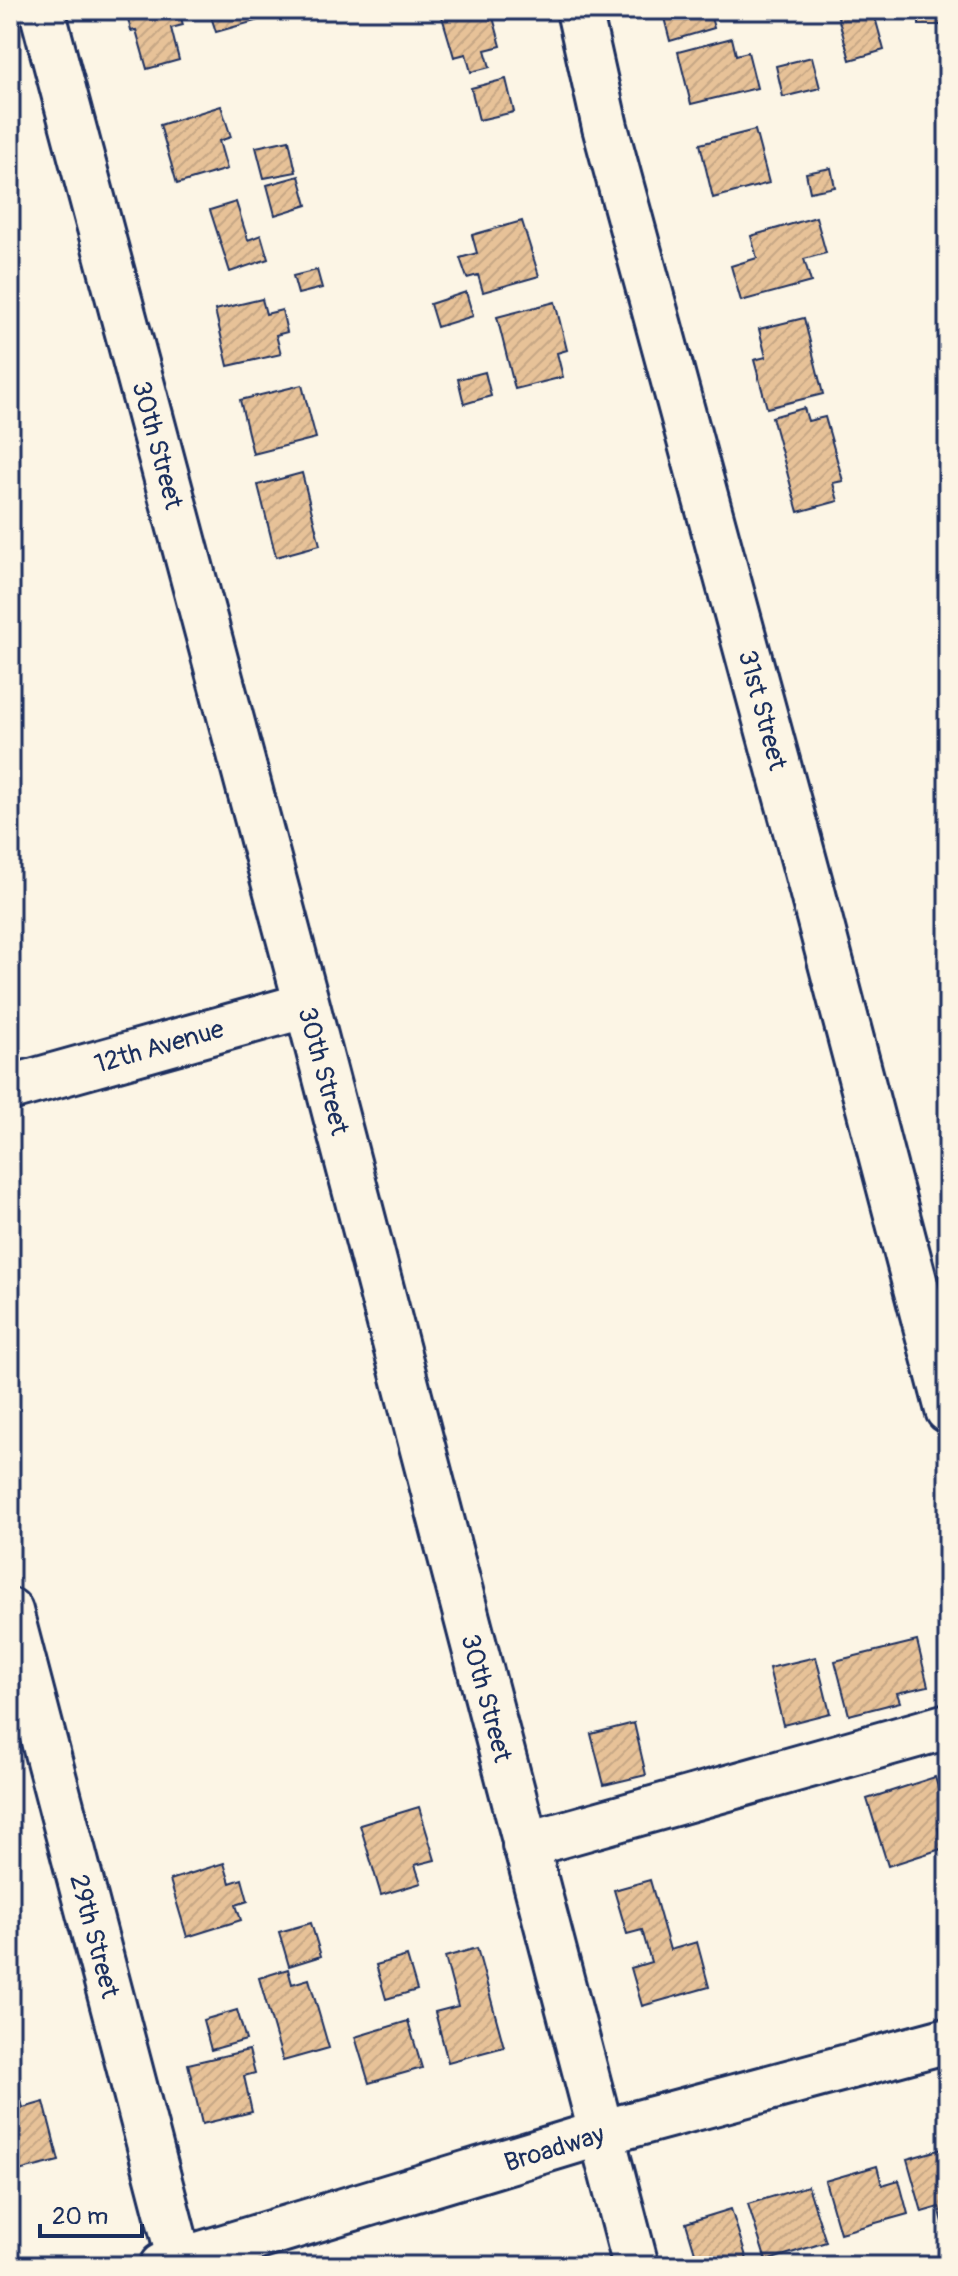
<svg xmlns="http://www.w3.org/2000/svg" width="958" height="2276" font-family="Pangolin,sans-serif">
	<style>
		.built { fill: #f6e6ce }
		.building { fill: url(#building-hatch); stroke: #1b2f5e; stroke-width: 2 }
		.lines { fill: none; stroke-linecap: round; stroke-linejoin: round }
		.minor-casing { stroke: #1b2f5e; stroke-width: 50 }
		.major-casing { stroke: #1b2f5e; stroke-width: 50 }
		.minor { stroke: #fcf5e5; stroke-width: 44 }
		.major { stroke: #fcf5e5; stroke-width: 44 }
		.labels { text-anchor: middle; stroke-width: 7; stroke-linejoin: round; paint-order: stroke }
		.street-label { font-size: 26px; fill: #1b2f5e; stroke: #fcf5e5 }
	</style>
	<defs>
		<pattern id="building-hatch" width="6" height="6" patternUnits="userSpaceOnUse" patternTransform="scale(2)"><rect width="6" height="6" fill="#e7c298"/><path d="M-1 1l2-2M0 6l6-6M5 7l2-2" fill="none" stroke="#c6a785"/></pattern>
	</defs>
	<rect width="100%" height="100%" fill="#fcf5e5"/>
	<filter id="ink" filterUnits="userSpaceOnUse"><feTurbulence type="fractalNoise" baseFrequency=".0125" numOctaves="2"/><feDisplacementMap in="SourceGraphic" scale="16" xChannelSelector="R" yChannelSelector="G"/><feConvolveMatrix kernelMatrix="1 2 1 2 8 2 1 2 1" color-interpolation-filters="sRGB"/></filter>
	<g filter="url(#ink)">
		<path class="built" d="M10,10H18L25,36L10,40Z"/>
		<path class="building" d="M126,10H179L183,25L171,28L179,60L147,69L136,30L131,31Z
			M209,10H294L216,32Z
			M440,10H491L501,46L485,50L490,67L471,72L466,54L454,57Z
			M662,10H709L714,28L670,41Z
			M836,10H873L884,50L850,60Z
			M919,10H948V25H919Z
			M732,38L736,55L748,52L757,88L691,104L678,52Z
			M812,57L820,88L783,97L776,66Z
			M506,79L514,112L479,120L471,88Z
			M221,106L231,137L219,141L227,169L177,184L160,125Z
			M755,130L769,183L713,198L700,144Z
			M289,140L296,172L264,178L256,147Z
			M831,168L835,187L810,192L806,173Z
			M299,176L307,205L275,215L267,185Z
			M236,202L248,240L261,235L268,259L230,272L210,210Z
			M816,217L826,253L804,259L811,282L741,301L731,266L757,258L751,236Z
			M522,221L539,276L483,292L478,275L467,278L460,258L477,253L472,235Z
			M317,270L322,288L298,294L293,276Z
			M466,292L473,316L437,327L430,304Z
			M262,299L266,314L282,310L287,332L276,335L281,354L228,366L215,310Z
			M555,302L567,350L557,353L563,377L515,389L497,317Z
			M804,318L823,394L767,408L754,360L766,357L759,329Z
			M485,372L491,396L464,404L458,379Z
			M302,385L316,438L253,454L240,400Z
			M804,408L808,421L825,417L843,481L833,483L838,501L798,512L772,417Z
			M302,473L320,545L276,557L258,485Z
			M917,1641L928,1686L897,1693L900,1702L849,1715L835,1661Z
			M816,1657L830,1713L783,1725L769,1668Z
			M634,1723L646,1775L604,1785L591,1734Z
			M935,1777L948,1820V1826L938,1828L944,1848L888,1866L867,1799Z
			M419,1807L435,1860L415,1865L421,1883L381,1895L360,1825Z
			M224,1863L230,1883L242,1879L248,1901L236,1905L241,1920L187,1937L170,1880Z
			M650,1880L670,1950L697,1942L709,1987L642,2006L631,1968L651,1962L642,1930L627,1934L614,1890Z
			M311,1923L321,1956L289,1966L279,1932Z
			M477,1948L504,2047L448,2062L435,2012L458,2006L445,1957Z
			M407,1956L417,1990L386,1999L376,1965Z
			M288,1969L292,1984L309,1979L329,2048L283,2061L259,1978Z
			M237,2010L246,2040L211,2050L203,2020Z
			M408,2021L422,2068L369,2083L355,2037Z
			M249,2050L255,2073L244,2076L252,2112L202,2124L188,2064Z
			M15,2077L23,2108L44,2102L59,2161L10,2173V2079Z
			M942,2149L945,2159L948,2158V2225L944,2226L939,2207L922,2212L907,2159Z
			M877,2166L882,2185L899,2180L908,2214L840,2233L825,2181Z
			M808,2186L826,2242L766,2261L748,2204Z
			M731,2209L749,2266H699L686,2223Z
			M555,2259L557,2266H530Z"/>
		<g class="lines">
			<g class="minor-casing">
				<path id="minor" d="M42,10L307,1005L636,2266
					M579,10L605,127L809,879L948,1410
					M10,1088L307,1005
					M10,1611L180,2261
					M525,1845L948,1726"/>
			</g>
			<g class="major-casing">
				<path id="major" d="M162,2266L601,2133L948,2040"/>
			</g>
			<use href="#minor" class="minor"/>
			<use href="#major" class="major"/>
		</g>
	</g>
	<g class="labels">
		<g class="street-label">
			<text transform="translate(158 445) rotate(75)" y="9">30th Street</text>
			<text transform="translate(763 710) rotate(75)" y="9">31st Street</text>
			<text transform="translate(159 1046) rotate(-16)" y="9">12th Avenue</text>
			<text transform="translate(324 1071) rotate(75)" y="9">30th Street</text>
			<text transform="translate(487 1698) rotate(75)" y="9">30th Street</text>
			<text transform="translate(95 1936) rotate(75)" y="9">29th Street</text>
			<text transform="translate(554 2148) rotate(-17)" y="9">Broadway</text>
		</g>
	</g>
	<rect width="958" height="2276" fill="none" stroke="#fcf5e5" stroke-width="40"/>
	<rect x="20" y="20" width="918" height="2236" fill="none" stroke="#1b2f5e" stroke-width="3" filter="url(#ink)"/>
	<path d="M40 2224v12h102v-12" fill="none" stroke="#1b2f5e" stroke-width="4"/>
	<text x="52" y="2224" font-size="24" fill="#1b2f5e" stroke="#fcf5e5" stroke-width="6" paint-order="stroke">20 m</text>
</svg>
